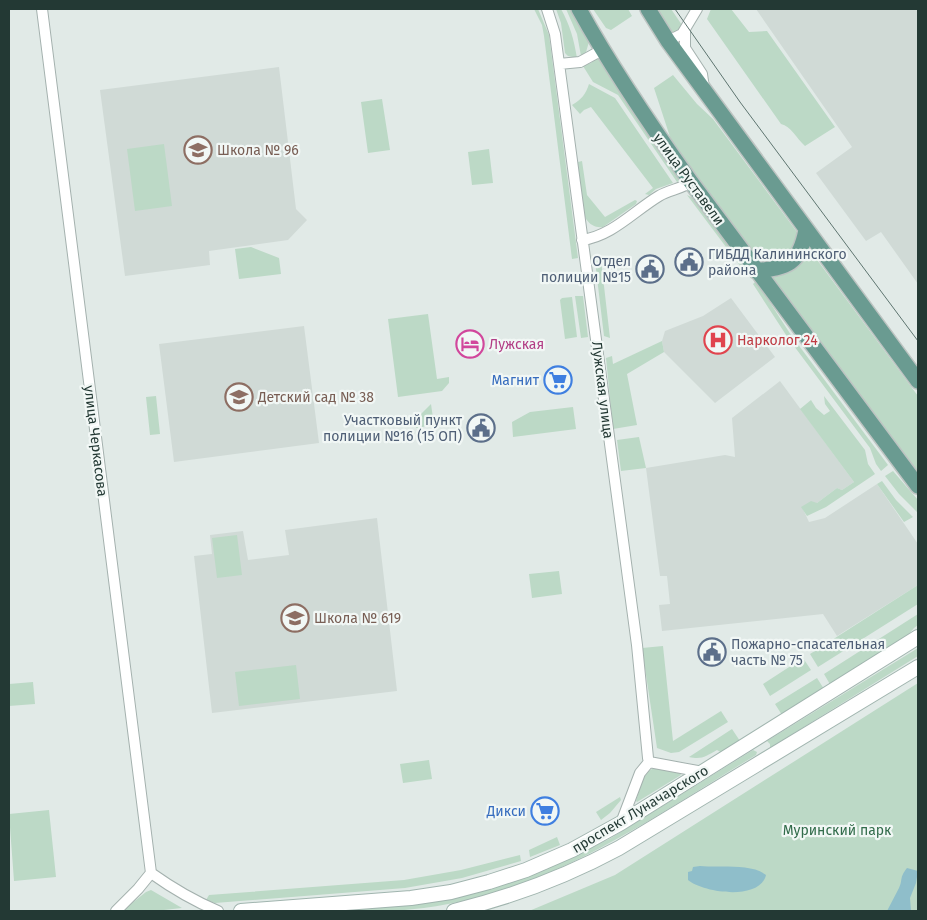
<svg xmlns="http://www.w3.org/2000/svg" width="927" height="920" font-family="'Fira Sans',sans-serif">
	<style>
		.built { fill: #d0dad6 }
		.green { fill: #bcd9c6 }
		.water { fill: #8fbeca }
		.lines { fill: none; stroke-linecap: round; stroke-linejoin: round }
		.minor-casing { stroke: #a4b1ae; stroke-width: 12 }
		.secondary-casing { stroke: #a1b5af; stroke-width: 16 }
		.primary-casing { stroke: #bdc4c2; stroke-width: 18 }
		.minor { stroke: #fff; stroke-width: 10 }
		.secondary { stroke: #fff; stroke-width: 14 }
		.primary { stroke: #6a9b91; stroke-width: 15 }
		.tram { stroke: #5e7570; stroke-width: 1 }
		.labels { text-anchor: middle; stroke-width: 4.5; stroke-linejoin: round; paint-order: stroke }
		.education-label { font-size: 14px; fill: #785e54; stroke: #f1f7f5; text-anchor: start }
		.street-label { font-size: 14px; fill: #233934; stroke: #f1f7f5 }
		.service-label { font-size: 14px; fill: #4e5e75; stroke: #f1f7f5; text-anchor: start }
		.health-label { font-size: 14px; fill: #be3a42; stroke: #f1f7f5; text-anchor: start }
		.hotel-label { font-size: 14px; fill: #b23c85; stroke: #f1f7f5; text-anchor: start }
		.shop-label { font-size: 14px; fill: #366cbe; stroke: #f1f7f5; text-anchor: end }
		.park-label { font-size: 14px; fill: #326c4b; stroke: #f1f7f5 }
	</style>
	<rect width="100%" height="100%" fill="#e1eae7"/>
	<path class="built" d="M756,9H917L918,10V284L881,232L866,241L816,173L852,147Z
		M279,67L296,209L307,220L288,240L209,251L210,265L125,276L100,90Z
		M731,298L775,357L715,403L664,352L662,341L665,331L703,316Z
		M304,326L319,443L174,462L159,344Z
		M780,381L854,482L842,490L837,488L817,503L802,507L809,522L825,518L877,484L918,544V585L837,636L823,614L662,631L659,605L670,604L667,576H660L646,468L725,455L735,457L732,418Z
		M377,518L397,691L212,713L194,556L212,554L210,535L243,531L248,560L289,555L285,530Z"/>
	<path class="green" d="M534,9H538L549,35L578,258L572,259L544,36L542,25Z
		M556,9H561C570,25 574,40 577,58L568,56L565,53L561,23Z
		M566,9H572L589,42L586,52L581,56L577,34Z
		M593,9H628L632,16L611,30L606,28Z
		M655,9H671L682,25L679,30L673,33L671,32Z
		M711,9H731L749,32L767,31L835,127L805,146C796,138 791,126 781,124L707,19Z
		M597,58L600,59L679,179V181L677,182L618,95L593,82L583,66L591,63Z
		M673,75L697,104L713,119L797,232L798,237L787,258C771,263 766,265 753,252L672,143L654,88Z
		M589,84L615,98L673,183L656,189L649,195L645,194L653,188L591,107L584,110L580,114L572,105C581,100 586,94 589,84Z
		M382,99L390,150L368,153L361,102Z
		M164,144L172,206L135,211L127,149Z
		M489,149L493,183L472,185L468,152Z
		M582,161L587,195L605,217L635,200L637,201L636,204L603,227C596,228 590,225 586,219C581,209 579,174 578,162Z
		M687,195L695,199L747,269L744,271Z
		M251,247L279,258L281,274L239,279L235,249Z
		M809,249L918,396V474L769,275C790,273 800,269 809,249Z
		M601,260L610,338L604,336L595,261Z
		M756,281L791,335L788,338L753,284Z
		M575,296H583L588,337L581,338Z
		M572,297L577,337L565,339L560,300L562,298Z
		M428,314L437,379L449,377V383L442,391L398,397L388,319Z
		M662,341L664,352L627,374L637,425L613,429L606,358L612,356L613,364Z
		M797,343L888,465L881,471L876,464L870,448L794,346Z
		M156,396L160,434L150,435L146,397Z
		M824,396L865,450L868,464L875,474L826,507L807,516L801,507L811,501L817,503L837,488L842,490L854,482L800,409L811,400L816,408L824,415L830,411L825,404Z
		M431,404L434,425L416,428L415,420Z
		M573,407L576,429L513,437L512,422L530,412Z
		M639,437L646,468L621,471L617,440Z
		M893,471L918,500V513L899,494L885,476Z
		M882,481L896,500L913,517L904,522L877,484Z
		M237,535L242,575L217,578L212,538Z
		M559,571L562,594L532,598L529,574Z
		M918,585V604L818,667L810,654Z
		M918,614V625L914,628L902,642L831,686L824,674Z
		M663,646L673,741L721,711L728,722L679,752L671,753L657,748L642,648Z
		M918,648V656L770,748V744L767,741Z
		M803,658L811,670L770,696L763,684Z
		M296,665L300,699L239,706L235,672Z
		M817,678L824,689L782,715L775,704Z
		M33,682L35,704L9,706V684Z
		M918,683V911H529L615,875Z
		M732,729L740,741L722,753L717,750C706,756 702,760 689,757Z
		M753,750L757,752L756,755C668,808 582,869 483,896C454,904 418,910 389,911C367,912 346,911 324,911L507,882L562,862L611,838Z
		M429,760L432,779L403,783L400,764Z
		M655,768L680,773L681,775L637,802L636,801C640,790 642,771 655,768Z
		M620,797L621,800L610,813L601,820L596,812Z
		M49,810L56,877L14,881L9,814Z
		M557,837L560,845L530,857L529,850Z
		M520,855L521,861L462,878L405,888L215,903L206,900L209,895L404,880L461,870Z
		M151,890L182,908L155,911H122L146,892Z"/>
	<path class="water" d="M700,866C719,868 751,863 766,875C760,901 704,893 688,880V872L692,871L693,867Z
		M907,868L918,871L916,883L910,898L911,911H887C891,903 895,896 899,888C903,880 899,878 907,868Z"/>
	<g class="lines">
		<g class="minor-casing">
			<path id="minor" d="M42,9L151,873L138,889L116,911
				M547,9L555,34L637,645L648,758L649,762L640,773L621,823
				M685,30V48L702,74L704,88
				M668,41L682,34L697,9
				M559,64L580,62L602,50
				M582,240C612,236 634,211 659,196C669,190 681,189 691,182
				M649,762L703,772
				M151,873C172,888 194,901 218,911"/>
		</g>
		<g class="secondary-casing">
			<path id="secondary" d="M241,911L411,898L451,892L489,882L526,870L572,850L621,823L918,637
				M454,911C512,897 567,876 619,848L918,667"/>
		</g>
		<g class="primary-casing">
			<path id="primary" d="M579,9C612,69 651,126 691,182L918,486
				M648,9L668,41L918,381
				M756,271C788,267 799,265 806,230"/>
		</g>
		<use href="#minor" class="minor"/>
		<use href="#secondary" class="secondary"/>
		<use href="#primary" class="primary"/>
		<path class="tram" d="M675,9L740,102L918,341"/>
	</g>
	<defs>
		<g id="school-ring" transform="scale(1.4375)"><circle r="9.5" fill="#f1f7f5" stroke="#8d6e63" stroke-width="1.5"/><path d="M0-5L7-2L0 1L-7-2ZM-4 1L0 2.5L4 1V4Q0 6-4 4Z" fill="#8d6e63"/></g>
		<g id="civic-ring" transform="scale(1.4375)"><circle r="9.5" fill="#f1f7f5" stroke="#5c6f8a" stroke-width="1.5"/><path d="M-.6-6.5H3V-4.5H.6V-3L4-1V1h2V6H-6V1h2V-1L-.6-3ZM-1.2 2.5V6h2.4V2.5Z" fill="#5c6f8a"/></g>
		<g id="hospital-ring" transform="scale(1.4375)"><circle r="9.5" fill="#f1f7f5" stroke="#e0444e" stroke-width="1.5"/><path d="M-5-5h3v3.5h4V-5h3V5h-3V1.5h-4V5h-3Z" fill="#e0444e"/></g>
		<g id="hotel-ring" transform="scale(1.4375)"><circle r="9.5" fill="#f1f7f5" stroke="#d1479c" stroke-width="1.5"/><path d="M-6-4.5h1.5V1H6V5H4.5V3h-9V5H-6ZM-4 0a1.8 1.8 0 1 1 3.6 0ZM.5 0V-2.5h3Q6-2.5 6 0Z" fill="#d1479c"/></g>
		<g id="supermarket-ring" transform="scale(1.4375)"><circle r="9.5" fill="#f1f7f5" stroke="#3f7fe0" stroke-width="1.5"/><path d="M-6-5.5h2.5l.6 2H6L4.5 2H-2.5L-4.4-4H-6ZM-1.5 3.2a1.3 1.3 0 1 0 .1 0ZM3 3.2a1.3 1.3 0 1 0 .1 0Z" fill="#3f7fe0"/></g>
	</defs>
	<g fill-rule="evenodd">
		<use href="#school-ring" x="198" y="150"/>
		<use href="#civic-ring" x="689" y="262"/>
		<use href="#civic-ring" x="650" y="269"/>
		<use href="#hospital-ring" x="718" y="340"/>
		<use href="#hotel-ring" x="470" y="344"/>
		<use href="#supermarket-ring" x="558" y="380"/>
		<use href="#school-ring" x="239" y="397"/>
		<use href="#civic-ring" x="481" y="428"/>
		<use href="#school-ring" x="295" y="618"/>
		<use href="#civic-ring" x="712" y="652"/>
		<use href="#supermarket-ring" x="545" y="811"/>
	</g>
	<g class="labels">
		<g class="education-label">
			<text x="217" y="155">Школа № 96</text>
			<text x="258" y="402">Детский сад № 38</text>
			<text x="314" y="623">Школа № 619</text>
		</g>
		<g class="street-label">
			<text transform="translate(689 179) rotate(54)" y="5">улица Руставели</text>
			<text transform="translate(603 390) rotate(83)" y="5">Лужская улица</text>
			<text transform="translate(96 441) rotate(83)" y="5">улица Черкасова</text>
			<text transform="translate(640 809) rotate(-31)" y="5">проспект Луначарского</text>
		</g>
		<g class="service-label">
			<text x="708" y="259">ГИБДД Калининского<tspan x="708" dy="16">района</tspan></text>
			<text x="631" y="266" text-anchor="end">Отдел<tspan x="631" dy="16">полиции №15</tspan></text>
			<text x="462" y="425" text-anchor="end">Участковый пункт<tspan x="462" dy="16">полиции №16 (15 ОП)</tspan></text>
			<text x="731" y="649">Пожарно-спасательная<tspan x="731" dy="16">часть № 75</tspan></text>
		</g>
		<g class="health-label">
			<text x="737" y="345">Нарколог 24</text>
		</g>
		<g class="hotel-label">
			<text x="489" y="349">Лужская</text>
		</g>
		<g class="shop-label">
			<text x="539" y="385">Магнит</text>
			<text x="526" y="816">Дикси</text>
		</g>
		<g class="park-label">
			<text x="837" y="835">Муринский парк</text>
		</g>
	</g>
	<rect width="927" height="920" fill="none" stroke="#233934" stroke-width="20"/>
</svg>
